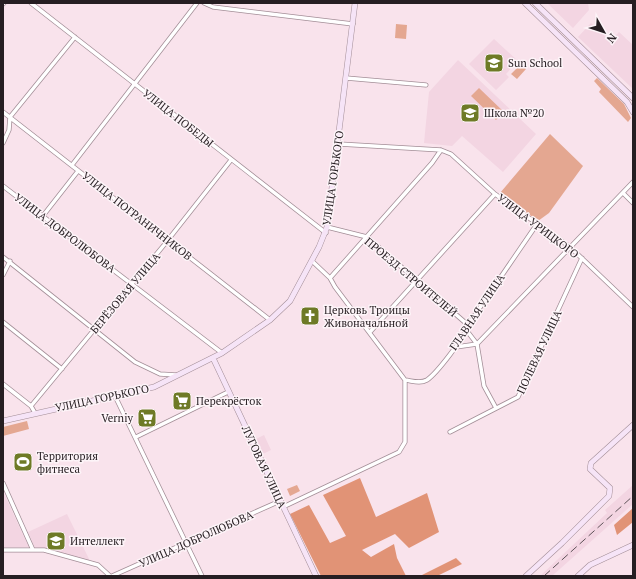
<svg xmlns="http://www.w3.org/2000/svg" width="636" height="579" font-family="'PT Serif',serif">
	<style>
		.built { fill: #f3d5e2 }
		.green { fill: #e4a791 }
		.forest { fill: #e19376 }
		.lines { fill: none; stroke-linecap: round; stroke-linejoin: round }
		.street-casing { stroke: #a38e97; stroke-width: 5 }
		.secondary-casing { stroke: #a38e97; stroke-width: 6 }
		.street { stroke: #fff; stroke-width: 3.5 }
		.secondary { stroke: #f6e4f7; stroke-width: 5 }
		.rail { stroke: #5e5258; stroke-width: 1; stroke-dasharray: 8 4; stroke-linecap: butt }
		.labels { text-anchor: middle; stroke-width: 3; stroke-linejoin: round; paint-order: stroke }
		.poi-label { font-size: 11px; fill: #261e22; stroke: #fdf4f8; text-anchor: start }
		.street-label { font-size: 11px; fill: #261e22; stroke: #fdf4f8 }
	</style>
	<rect width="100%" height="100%" fill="#f9e3ec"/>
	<path class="built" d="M547,3H588L589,10L573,28Z
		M591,23L610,41L619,32L633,45V89L578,37Z
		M494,39L518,61L506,74L509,77L496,90L469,64Z
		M458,60L536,134L503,172L462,136L452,146L424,143L429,92Z
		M264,435L271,450L263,454L256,439Z
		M633,485V504L552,576H540L607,513L605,510Z
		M3,491L23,535L29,547H3Z
		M67,514L90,561L44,548H35L28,532Z"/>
	<path class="green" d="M396,24L407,25L406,39L395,38Z
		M521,64L526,69L517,79L511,74Z
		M597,78L624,104L631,118L628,122L599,92L601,89L594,81Z
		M479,88L504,112L496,120L471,96Z
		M550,134L583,166L549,213L538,221L500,193Z
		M27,421L29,429L3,436V427Z
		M297,485L300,491L290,496L287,489Z"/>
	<path class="forest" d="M360,478L376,517L427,493L439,532L409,548L395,534L362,550L371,557L394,544L397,558L406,576H321L290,514L309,505L330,543L346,536L323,495Z
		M633,508V522L617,535L614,525Z
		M456,558L462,564L437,576H420Z"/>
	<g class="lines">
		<g class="street-casing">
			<path id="street" d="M31,3L326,233
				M204,3L213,7L353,24
				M3,4L4,3
				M346,78L426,85
				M3,112L270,320
				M3,143L9,130L10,117L75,37
				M339,144L441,150L451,154L495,194L570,247L633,307
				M72,165L197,3
				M3,186L222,353
				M623,193L633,203
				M42,217L78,171
				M327,227L367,237L468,325
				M3,257L135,362L160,374L176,375
				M3,275L10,261
				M330,278L432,163L441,150
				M3,322L62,369
				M467,331L477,344L484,386L496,408
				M370,332L495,194
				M456,347L477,344L633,182
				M405,380C413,381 420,384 427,380C437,373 465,337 468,325L537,224
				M3,384L31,406L35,413
				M115,396L202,576
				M31,406L164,245L231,160
				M450,432L518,397L582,258
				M136,437L228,392
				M3,483L33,550
				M283,507L399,452L405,442V380L335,287L330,278L312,261
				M3,550H44L98,565L110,576
				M112,576L280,501"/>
		</g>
		<g class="secondary-casing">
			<path id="secondary" d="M525,3L627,102L633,112
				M535,3L633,98
				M213,358L316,576
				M3,421L154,387L222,353L270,320L290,301L319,247L327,227L355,3
				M526,576L562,543L609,496L610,488L590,469L591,463L633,425
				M578,576L590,565L633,545"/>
		</g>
		<use href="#street" class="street"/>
		<use href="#secondary" class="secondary"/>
		<path class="rail" d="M544,576L633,496"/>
	</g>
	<defs>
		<g id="school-square" transform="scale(1)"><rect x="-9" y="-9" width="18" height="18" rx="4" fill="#6e7a26" stroke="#fdf4f8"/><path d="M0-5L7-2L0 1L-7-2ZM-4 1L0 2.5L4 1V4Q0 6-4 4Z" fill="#fff"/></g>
		<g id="church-square" transform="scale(1)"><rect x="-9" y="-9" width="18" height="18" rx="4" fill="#6e7a26" stroke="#fdf4f8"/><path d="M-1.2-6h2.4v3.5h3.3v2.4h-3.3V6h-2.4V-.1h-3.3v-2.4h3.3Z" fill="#fff"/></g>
		<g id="supermarket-square" transform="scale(1)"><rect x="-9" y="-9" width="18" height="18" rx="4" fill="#6e7a26" stroke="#fdf4f8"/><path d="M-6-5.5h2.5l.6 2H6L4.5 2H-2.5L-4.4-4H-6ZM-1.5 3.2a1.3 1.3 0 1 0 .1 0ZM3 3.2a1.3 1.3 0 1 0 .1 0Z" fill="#fff"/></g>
		<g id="stadium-square" transform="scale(1)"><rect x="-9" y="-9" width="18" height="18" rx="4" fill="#6e7a26" stroke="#fdf4f8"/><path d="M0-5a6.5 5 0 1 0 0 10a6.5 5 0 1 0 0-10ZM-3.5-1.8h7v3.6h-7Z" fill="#fff"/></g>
	</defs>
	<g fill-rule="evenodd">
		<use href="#school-square" x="494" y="63"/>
		<use href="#school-square" x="470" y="113"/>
		<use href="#church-square" x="310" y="316"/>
		<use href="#supermarket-square" x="182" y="401"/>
		<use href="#supermarket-square" x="147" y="418"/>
		<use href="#stadium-square" x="23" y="462"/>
		<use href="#school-square" x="56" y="541"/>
	</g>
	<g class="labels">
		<g class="poi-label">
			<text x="508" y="67">Sun School</text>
			<text x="484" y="117">Школа №20</text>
			<text x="324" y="314">Церковь Троицы<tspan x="324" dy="13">Живоначальной</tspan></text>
			<text x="196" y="405">Перекрёсток</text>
			<text x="133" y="422" text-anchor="end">Verniy</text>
			<text x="37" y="460">Территория<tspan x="37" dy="13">фитнеса</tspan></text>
			<text x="70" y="545">Интеллект</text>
		</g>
		<g class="street-label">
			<text transform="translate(178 118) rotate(38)" y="4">УЛИЦА ПОБЕДЫ</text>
			<text transform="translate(333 178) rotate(-82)" y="4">УЛИЦА ГОРЬКОГО</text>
			<text transform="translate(137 216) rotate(38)" y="4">УЛИЦА ПОГРАНИЧНИКОВ</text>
			<text transform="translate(538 226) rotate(37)" y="4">УЛИЦА УРИЦКОГО</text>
			<text transform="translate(65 233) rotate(37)" y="4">УЛИЦА ДОБРОЛЮБОВА</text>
			<text transform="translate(411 277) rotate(40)" y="4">ПРОЕЗД СТРОИТЕЛЕЙ</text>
			<text transform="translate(125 293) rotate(-50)" y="4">БЕРЁЗОВАЯ УЛИЦА</text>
			<text transform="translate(477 312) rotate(-56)" y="4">ГЛАВНАЯ УЛИЦА</text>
			<text transform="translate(539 352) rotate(-65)" y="4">ПОЛЕВАЯ УЛИЦА</text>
			<text transform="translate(102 398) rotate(-12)" y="4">УЛИЦА ГОРЬКОГО</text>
			<text transform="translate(264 467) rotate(65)" y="4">ЛУГОВАЯ УЛИЦА</text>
			<text transform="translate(196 539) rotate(-24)" y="4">УЛИЦА ДОБРОЛЮБОВА</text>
		</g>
	</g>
	<rect width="636" height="579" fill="none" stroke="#261e22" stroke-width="8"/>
	<g transform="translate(604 32) rotate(129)" stroke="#fdf4f8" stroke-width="3" paint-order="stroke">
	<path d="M0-3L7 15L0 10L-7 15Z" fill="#261e22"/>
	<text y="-6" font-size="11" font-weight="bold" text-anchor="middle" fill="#261e22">N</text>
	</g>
</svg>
